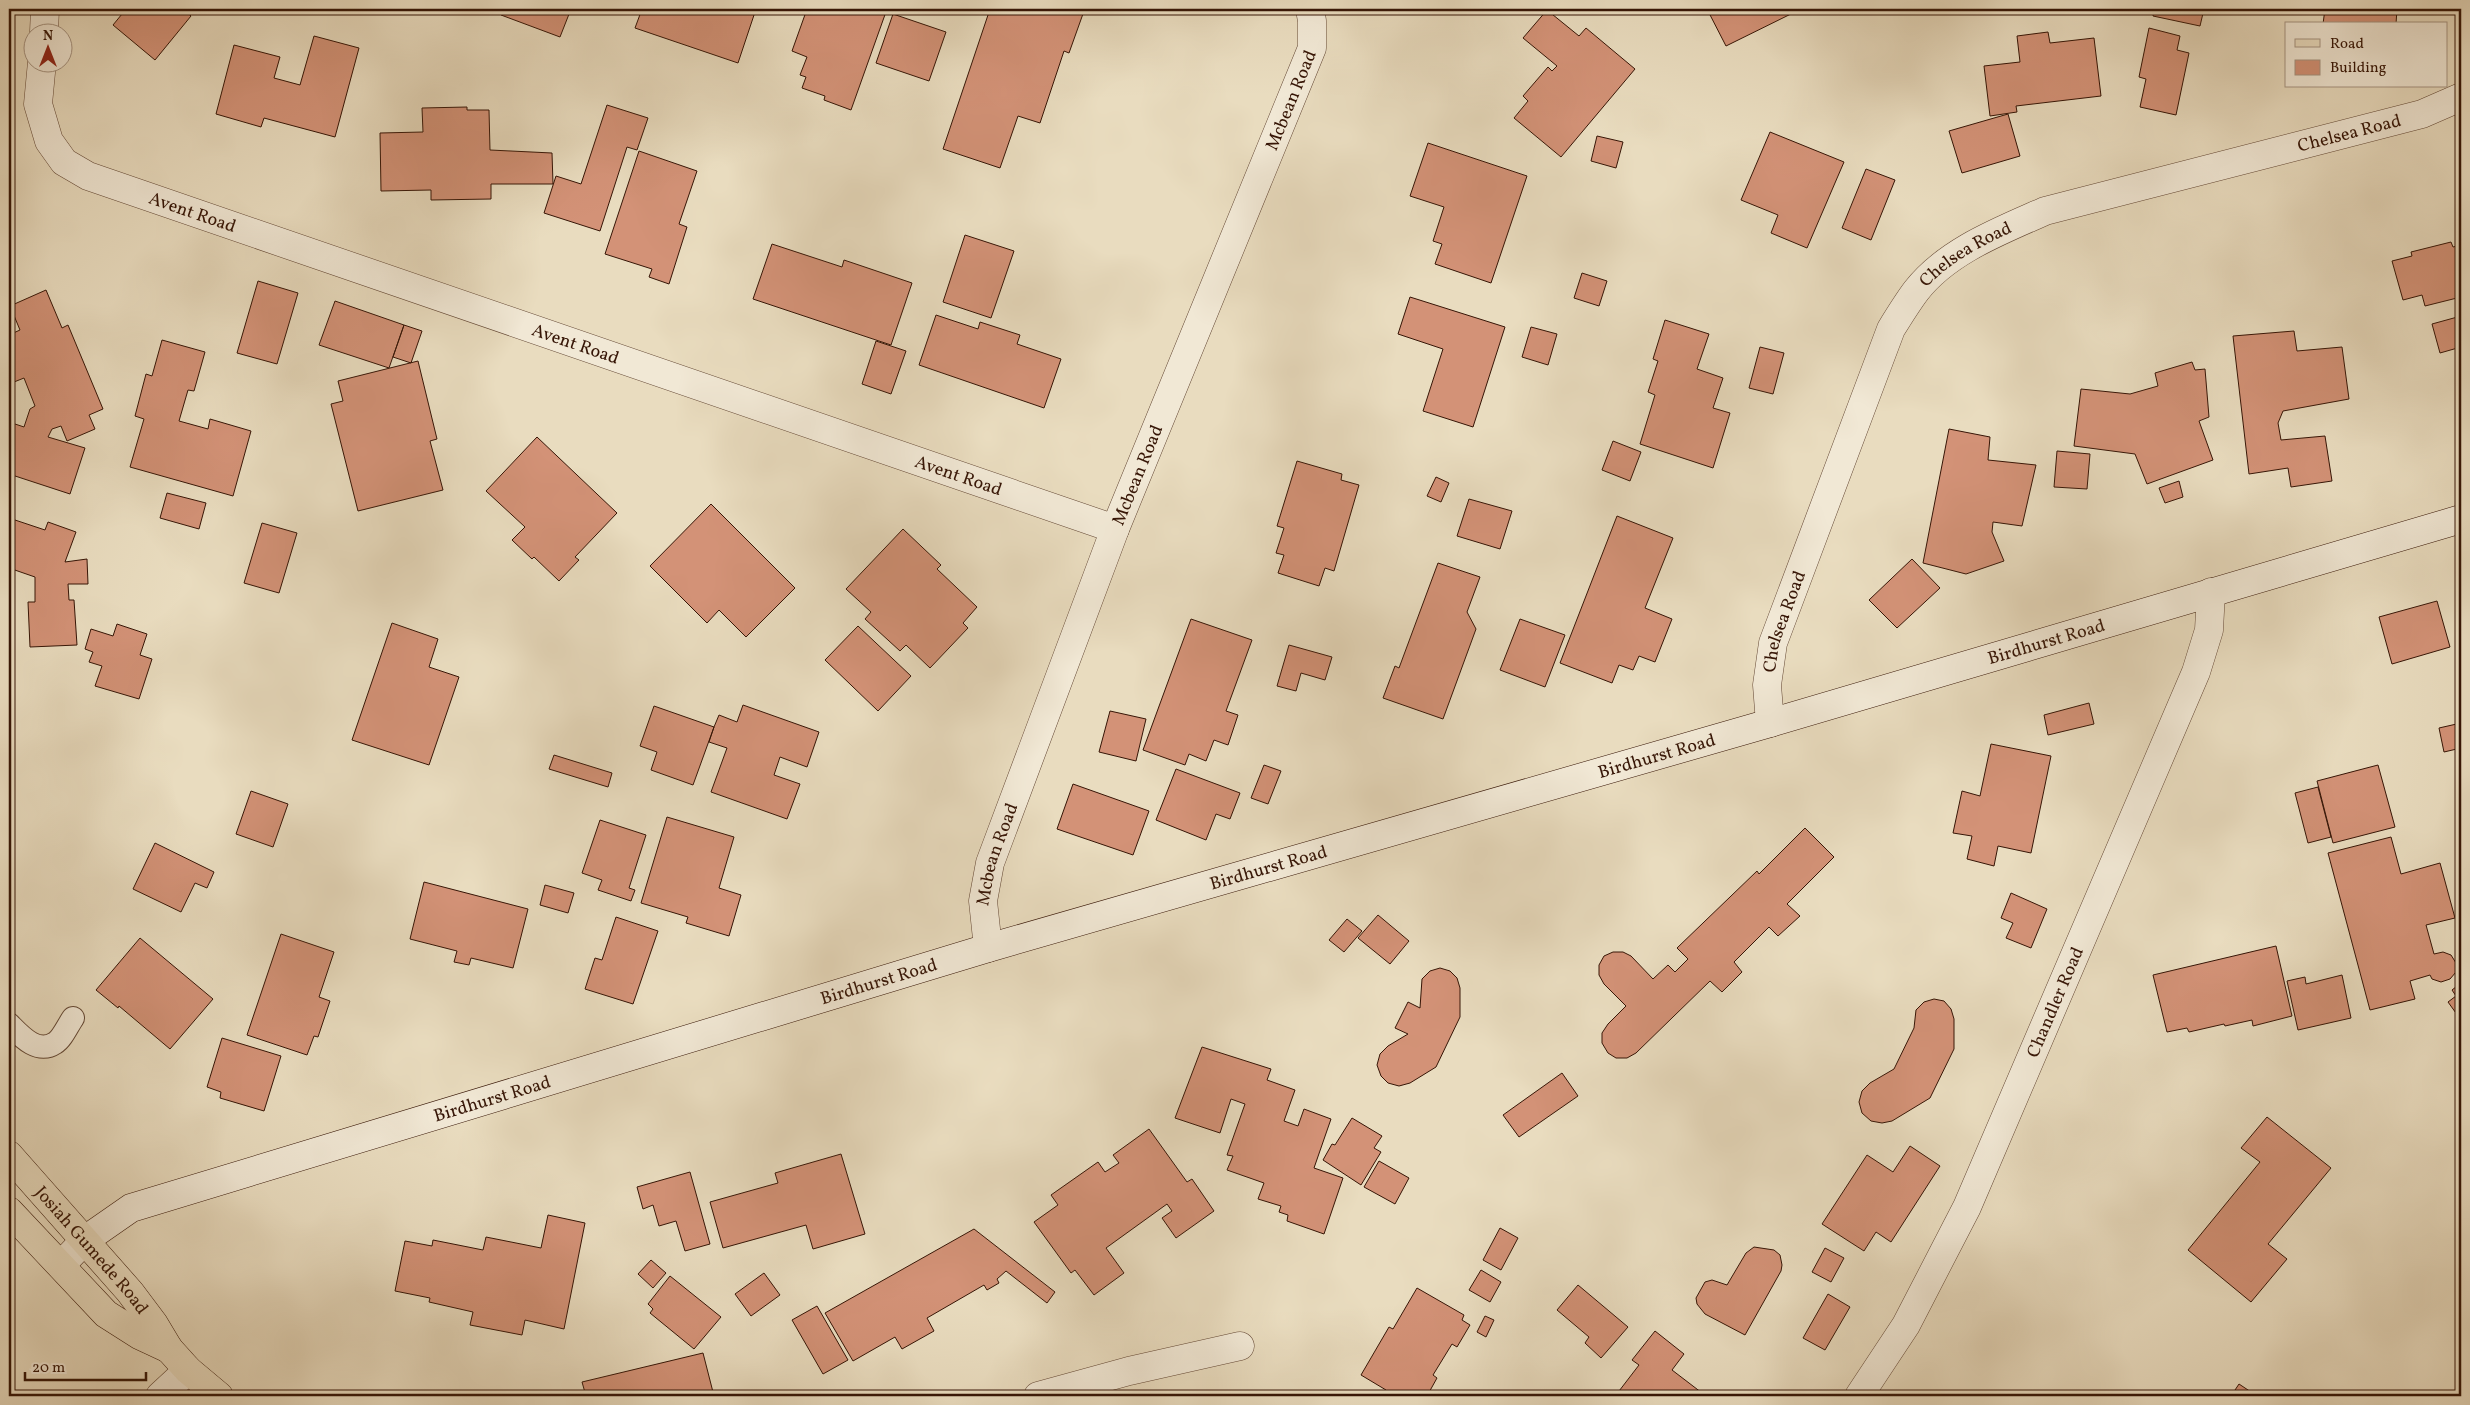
<svg xmlns="http://www.w3.org/2000/svg" width="2470" height="1405" font-family="Vollkorn,serif">
	<style>
		.building { fill: #d39277; stroke: #361506 }
		.lines { fill: none; stroke-linecap: round; stroke-linejoin: round }
		.lane-casing { stroke: #634734; stroke-width: 24 }
		.street-casing { stroke: #634734; stroke-width: 29 }
		.secondary-casing { stroke: #361506; stroke-width: 29 }
		.primary-casing { stroke: #361506; stroke-width: 29 }
		.lane { stroke: #f1e8d5; stroke-width: 22 }
		.street { stroke: #f1e8d5; stroke-width: 28 }
		.secondary { stroke: #f1e8d5; stroke-width: 28 }
		.primary { stroke: #e9dcbf; stroke-width: 28 }
		.labels { text-anchor: middle; stroke-width: 4; stroke-linejoin: round; paint-order: stroke }
		.street-label { font-size: 18px; fill: #361506; stroke: #f1e8d5 }
	</style>
	<rect width="100%" height="100%" fill="#e9dcbf"/>
	<filter id="stains"><feTurbulence type="fractalNoise" baseFrequency=".004" numOctaves="4"/><feColorMatrix values="0 0 0 0 .2 0 0 0 0 .09 0 0 0 0 .02 0 0 0 .5 -.17"/></filter>
	<radialGradient id="worn" r=".72"><stop offset=".6" stop-color="#630" stop-opacity="0"/><stop offset="1" stop-color="#630" stop-opacity=".3"/></radialGradient>
	<path class="building" d="M122,9H183L191,16L155,60L113,25L122,14L119,11Z
		M504,9H571L560,37L501,15Z
		M642,9H756L738,63L635,28Z
		M807,9H887L851,110L824,100L825,96L802,88L806,77L800,75L807,57L792,51Z
		M990,9H1076L1084,11L1069,53L1064,51L1040,123L1018,116L1000,168L943,149Z
		M1707,9H1801L1726,46Z
		M2154,9H2204L2200,26L2153,16Z
		M2325,9H2397L2396,24H2323Z
		M1547,10L1579,36L1586,28L1635,69L1561,157L1514,118L1528,101L1523,96L1548,67L1552,71L1557,66L1523,38Z
		M893,14L946,32L929,81L876,63Z
		M2149,28L2180,36L2177,50L2189,53L2176,115L2140,107L2146,79L2139,77Z
		M2048,32L2050,43L2094,38L2101,96L2016,106L2017,112L1990,116L1984,66L2020,62L2017,36Z
		M314,36L359,48L335,137L264,118L261,127L216,114L234,45L280,57L274,78L300,85Z
		M607,105L648,118L637,150L627,147L600,231L544,213L556,176L581,184Z
		M467,107V110H489L490,150L552,153L553,184H491V199L431,200V190L381,191L380,133L423,132L422,108Z
		M2008,114L2020,156L1962,173L1949,131Z
		M1770,132L1844,162L1807,248L1771,233L1778,215L1741,200Z
		M1597,136L1623,142L1616,168L1591,161Z
		M1428,143L1527,176L1491,283L1435,264L1442,244L1433,241L1444,207L1410,196Z
		M639,151L697,171L679,224L687,227L669,284L649,277L652,269L605,254Z
		M1866,169L1895,180L1871,240L1842,228Z
		M965,235L1014,251L991,318L943,302Z
		M2451,242L2453,247L2461,245V297L2425,306L2422,295L2403,300L2392,261L2412,256L2411,252Z
		M772,244L842,267L844,260L912,283L891,345L753,299Z
		M1582,273L1607,281L1599,306L1574,298Z
		M258,281L298,293L277,364L237,353Z
		M46,290L62,328L68,325L103,409L89,415L95,429L67,441L61,426L52,429L48,437L85,448L70,494L9,474V422L24,427L30,409L35,406L24,378L9,384V355L14,353L9,342V335L20,330L10,306Z
		M1410,297L1505,327L1473,427L1423,411L1443,349L1398,334Z
		M335,301L404,325L389,368L319,345Z
		M936,315L978,329L980,322L1020,335L1017,344L1061,359L1044,408L919,365Z
		M2461,316V347L2440,353L2432,324Z
		M1665,320L1709,334L1697,369L1723,378L1713,408L1730,413L1713,468L1640,444L1655,395L1648,392L1658,361L1653,359Z
		M404,325L422,331L411,363L393,357Z
		M1531,327L1557,334L1548,365L1522,357Z
		M2294,331L2297,351L2342,347L2349,399L2283,411L2278,423L2281,440L2325,436L2332,481L2291,487L2288,468L2249,474L2233,336Z
		M162,340L205,352L194,391L188,390L179,421L208,429L210,419L251,431L233,496L130,467L144,419L135,416L146,374L152,376Z
		M876,341L906,351L891,394L862,384Z
		M1760,347L1784,353L1773,394L1749,388Z
		M418,361L437,439L430,441L443,490L358,511L331,404L343,401L338,381Z
		M2192,362L2195,370L2205,369L2209,417L2199,421L2213,460L2147,484L2135,454L2074,446L2081,389L2130,394L2158,386L2155,373Z
		M1949,429L1990,437L1988,460L2036,465L2022,526L1993,522L1992,532L2004,561L1966,574L1923,563Z
		M537,437L617,513L575,557L579,560L559,581L534,557L532,559L512,540L525,527L486,491Z
		M1613,441L1641,452L1630,481L1602,470Z
		M2057,451L2090,454L2087,489L2054,487Z
		M1297,461L1342,474L1341,480L1359,485L1334,571L1325,568L1319,586L1278,573L1284,555L1276,553L1284,528L1277,526Z
		M1436,477L1449,483L1441,502L1427,496Z
		M2179,481L2183,497L2165,503L2159,488Z
		M167,493L206,503L199,529L160,518Z
		M1469,499L1512,511L1500,549L1457,536Z
		M711,504L795,588L746,637L719,610L707,623L650,566Z
		M1617,516L1673,538L1645,608L1672,619L1655,662L1639,656L1633,670L1619,665L1612,683L1560,663Z
		M9,518L45,530L48,522L76,532L65,562L87,559L88,584H68L69,600H74L77,645L30,647L28,602H35V577L9,568Z
		M262,523L297,533L279,593L244,583Z
		M903,529L941,565L937,569L977,607L963,623L968,628L930,668L906,645L900,651L865,619L871,612L846,589Z
		M1912,559L1940,588L1897,628L1869,600Z
		M1438,563L1480,577L1467,612L1476,629L1443,719L1383,698L1395,666L1399,668Z
		M2437,601L2450,647L2392,664L2379,617Z
		M1191,619L1252,640L1226,711L1238,715L1228,745L1214,740L1206,761L1189,754L1185,765L1143,750Z
		M1520,619L1565,635L1545,687L1500,670Z
		M392,623L438,639L429,667L459,677L429,765L352,740Z
		M117,624L147,634L140,655L152,659L139,699L95,686L102,666L89,662L93,652L85,649L91,629L113,636Z
		M858,626L911,676L878,711L825,660Z
		M1289,645L1332,657L1325,680L1301,673L1296,691L1277,686Z
		M2089,703L2094,724L2048,735L2044,715Z
		M743,705L819,732L807,767L780,757L774,775L800,784L787,819L711,792L727,748L709,742L714,727L719,715L737,722Z
		M654,706L714,727L693,785L651,770L657,752L640,746Z
		M1110,711L1146,719L1136,761L1099,752Z
		M2461,723V748L2444,752L2439,728Z
		M1991,744L2051,756L2031,853L1998,846L1994,866L1967,859L1972,836L1953,833L1962,791L1980,796Z
		M554,755L612,773L608,787L549,769Z
		M1264,765L1281,771L1268,804L1251,798Z
		M2378,765L2395,827L2333,843L2317,781Z
		M1176,769L1240,793L1230,819L1216,814L1206,840L1156,820Z
		M1073,784L1149,811L1133,855L1057,829Z
		M2318,787L2331,837L2308,843L2295,793Z
		M251,791L288,804L273,847L236,834Z
		M667,817L734,837L719,888L741,895L729,936L686,923L688,917L641,903Z
		M600,820L646,835L629,888L635,890L631,901L598,890L602,880L582,873Z
		M1805,828L1834,857L1787,904L1800,916L1778,936L1769,927L1734,962L1742,972L1722,992L1710,981L1636,1053L1627,1058H1616L1608,1053L1602,1043V1033L1608,1024L1626,1006L1604,984L1599,975V965L1604,956L1613,952H1623L1631,956L1653,979L1668,965L1675,972L1688,959L1677,948L1757,871L1759,874Z
		M2391,837L2401,874L2440,863L2455,918L2426,925L2434,954L2443,952L2451,955L2456,963V972L2450,979L2441,982L2432,979L2430,975L2410,981L2415,999L2370,1010L2328,853Z
		M155,843L214,872L207,888L195,883L181,912L133,889Z
		M424,882L528,909L513,968L471,958L469,965L454,962L457,951L410,939Z
		M545,885L574,893L568,913L540,905Z
		M2011,893L2047,909L2031,948L2006,938L2013,923L2001,918Z
		M1378,915L1409,941L1390,964L1358,938Z
		M616,917L658,931L633,1004L585,989L595,958L602,960Z
		M1347,919L1362,931L1344,952L1329,940Z
		M281,934L334,952L319,997L330,1001L318,1037L314,1036L307,1055L247,1035Z
		M140,938L213,999L170,1049L119,1006L118,1008L96,990Z
		M2276,946L2292,1016L2253,1026L2252,1020L2225,1026L2224,1024L2189,1032L2187,1028L2167,1032L2153,975Z
		M1440,968L1450,971L1457,978L1460,988V1017L1436,1067L1410,1083L1399,1086L1388,1083L1381,1076L1377,1065L1380,1054L1388,1046L1408,1034L1395,1028L1408,1002L1420,1008L1422,979L1430,971Z
		M2342,975L2351,1018L2298,1030L2287,981L2305,977L2306,984Z
		M2461,983V1020L2448,1002L2456,996L2452,990Z
		M1934,999L1944,1001L1951,1009L1954,1019V1049L1930,1098L1892,1121L1882,1123L1871,1121L1862,1113L1859,1102L1862,1091L1870,1083L1894,1069L1914,1028L1916,1010L1924,1002Z
		M222,1038L281,1056L264,1111L220,1098L221,1092L207,1087Z
		M1202,1047L1271,1069L1267,1080L1295,1090L1284,1121L1298,1126L1304,1109L1331,1119L1314,1168L1343,1178L1324,1234L1287,1221L1288,1215L1279,1212L1281,1206L1258,1199L1264,1183L1227,1170L1233,1156L1227,1155L1245,1104L1231,1099L1220,1133L1175,1118Z
		M1562,1073L1578,1096L1519,1137L1503,1115Z
		M2267,1117L2331,1168L2268,1244L2287,1259L2251,1302L2188,1250L2260,1162L2241,1148Z
		M1352,1118L1382,1136L1374,1148L1381,1152L1361,1185L1323,1160L1332,1144L1335,1145Z
		M1149,1129L1187,1182L1192,1179L1214,1211L1176,1238L1162,1218L1172,1211L1167,1204L1106,1248L1124,1273L1094,1295L1075,1270L1071,1273L1034,1222L1058,1205L1051,1195L1098,1162L1105,1172L1119,1163L1113,1155Z
		M1910,1146L1940,1166L1891,1242L1876,1232L1864,1251L1822,1224L1867,1155L1893,1172Z
		M841,1154L865,1234L813,1249L806,1225L723,1248L710,1202L778,1183L775,1173Z
		M1379,1161L1409,1178L1395,1204L1364,1187Z
		M690,1172L710,1244L685,1251L676,1221L659,1226L653,1205L643,1209L637,1187Z
		M548,1215L585,1223L564,1329L525,1320L522,1335L470,1325L473,1312L429,1302L430,1298L395,1291L405,1241L432,1246L433,1240L483,1250L486,1237L541,1248Z
		M1500,1228L1518,1238L1501,1270L1483,1260Z
		M974,1229L1055,1292L1047,1303L1006,1271L997,1279L999,1283L987,1290L984,1285L927,1318L934,1331L902,1349L895,1337L853,1361L825,1313Z
		M1754,1247L1774,1250L1780,1255L1782,1265L1781,1271L1745,1335L1705,1314L1697,1304L1696,1298L1705,1282L1712,1280L1727,1285L1746,1253Z
		M1825,1248L1844,1258L1831,1282L1812,1272Z
		M651,1260L666,1273L653,1288L638,1274Z
		M1481,1270L1501,1282L1490,1302L1469,1290Z
		M764,1273L780,1295L751,1316L735,1294Z
		M670,1276L721,1317L694,1349L650,1313L653,1309L648,1304Z
		M1578,1285L1628,1327L1601,1358L1585,1343L1589,1337L1557,1310Z
		M1417,1288L1464,1315L1462,1320L1470,1325L1457,1347L1452,1344L1433,1375L1437,1378L1427,1396H1382L1386,1390L1361,1375L1389,1327L1393,1329Z
		M1828,1294L1850,1307L1825,1350L1803,1338Z
		M817,1306L848,1360L823,1374L792,1320Z
		M1485,1316L1494,1320L1486,1337L1477,1332Z
		M1655,1331L1684,1354L1672,1370L1706,1396L1616,1395L1639,1365L1632,1360Z
		M703,1353L714,1396H586L582,1382Z
		M2239,1384L2257,1396H2231Z"/>
	<g class="lines">
		<g class="lane-casing">
			<path id="lane" d="M9,1024C20,1035 37,1055 55,1043C62,1039 68,1025 73,1018"/>
		</g>
		<g class="street-casing">
			<g id="street">
				<path d="M44,32L45,9"/>
				<path id="s1" d="M42,62L38,104L49,141L64,162L88,176L1115,529"/>
				<path id="s2" d="M1770,723L1767,685L1773,643L1891,329C1899,316 1907,303 1916,291C1947,251 2000,231 2045,211L2422,114L2461,97"/>
				<path id="s3" d="M988,948L983,901L990,863L1115,529L1312,48V21L1310,9"/>
				<path d="M160,1396L188,1370"/>
				<path d="M1038,1396L1129,1371L1240,1346"/>
				<path id="s4" d="M1859,1396L1906,1325L1967,1207L2196,672L2209,630L2211,592"/>
			</g>
		</g>
		<g class="secondary-casing">
			<g id="secondary">
				<path id="s5" d="M61,1265L85,1240L131,1208L988,948L1770,723L2461,519"/>
			</g>
		</g>
		<g class="primary-casing">
			<g id="primary">
				<path id="s6" d="M9,1155L130,1292L154,1324L169,1349L188,1370L219,1396"/>
				<path d="M9,1211L106,1314L139,1335L169,1349"/>
			</g>
		</g>
		<use href="#lane" class="lane"/>
		<use href="#street" class="street"/>
		<use href="#secondary" class="secondary"/>
		<use href="#primary" class="primary"/>
	</g>
	<g class="labels">
		<g class="street-label">
			<text dy="6" stroke="none"><textPath href="#s3" startOffset="906">Mcbean Road</textPath></text>
			<text dy="6" stroke="none"><textPath href="#s2" startOffset="929">Chelsea Road</textPath></text>
			<text dy="6" stroke="none"><textPath href="#s1" startOffset="245">Avent Road</textPath></text>
			<text dy="6" stroke="none"><textPath href="#s2" startOffset="524">Chelsea Road</textPath></text>
			<text dy="6" stroke="none"><textPath href="#s1" startOffset="650">Avent Road</textPath></text>
			<text dy="6" stroke="none"><textPath href="#s1" startOffset="1055">Avent Road</textPath></text>
			<text dy="6" stroke="none"><textPath href="#s3" startOffset="501">Mcbean Road</textPath></text>
			<text dy="6" stroke="none"><textPath href="#s2" startOffset="104">Chelsea Road</textPath></text>
			<text dy="6" stroke="none"><textPath href="#s5" startOffset="2088">Birdhurst Road</textPath></text>
			<text dy="6" stroke="none"><textPath href="#s5" startOffset="1682">Birdhurst Road</textPath></text>
			<text dy="6" stroke="none"><textPath href="#s3" startOffset="96">Mcbean Road</textPath></text>
			<text dy="6" stroke="none"><textPath href="#s5" startOffset="1278">Birdhurst Road</textPath></text>
			<text dy="6" stroke="none"><textPath href="#s5" startOffset="872">Birdhurst Road</textPath></text>
			<text dy="6" stroke="none"><textPath href="#s4" startOffset="441">Chandler Road</textPath></text>
			<text dy="6" stroke="none"><textPath href="#s5" startOffset="468">Birdhurst Road</textPath></text>
			<text dy="6" stroke="none"><textPath href="#s6" startOffset="126">Josiah Gumede Road</textPath></text>
		</g>
	</g>
	<rect width="2470" height="1405" fill="none" stroke="#e9dcbf" stroke-width="30"/>
	<rect x="10" y="10" width="2450" height="1385" fill="none" stroke="#361506" stroke-width="2.5"/>
	<rect x="15" y="15" width="2440" height="1375" fill="none" stroke="#361506"/>
	<rect x="2285" y="22" width="162" height="65" fill="#f1e8d5" stroke="#a69482"/>
	<rect x="2295" y="39" width="25" height="8" fill="#e9dcbf" stroke="#a69482"/>
	<text x="2330" y="48" font-size="15" fill="#361506">Road</text>
	<rect x="2295" y="60" width="25" height="15" fill="#d39277" stroke="#a69482"/>
	<text x="2330" y="72" font-size="15" fill="#361506">Building</text>
	<g transform="translate(48 48)"><circle r="24" fill="#f1e8d5" stroke="#a69482"/>
	<path d="M0-4L9 19L0 12L-9 19Z" fill="#8f2418"/>
	<text y="-8" font-size="14" font-weight="bold" text-anchor="middle" fill="#361506">N</text>
	</g>
	<path d="M25 1372v8h121v-8" fill="none" stroke="#361506" stroke-width="2.5"/>
	<text x="32" y="1372" font-size="15" fill="#361506" stroke="#f1e8d5" stroke-width="4" paint-order="stroke">20 m</text>
	<rect width="100%" height="100%" filter="url(#stains)"/>
	<rect width="100%" height="100%" fill="url(#worn)"/>
</svg>
